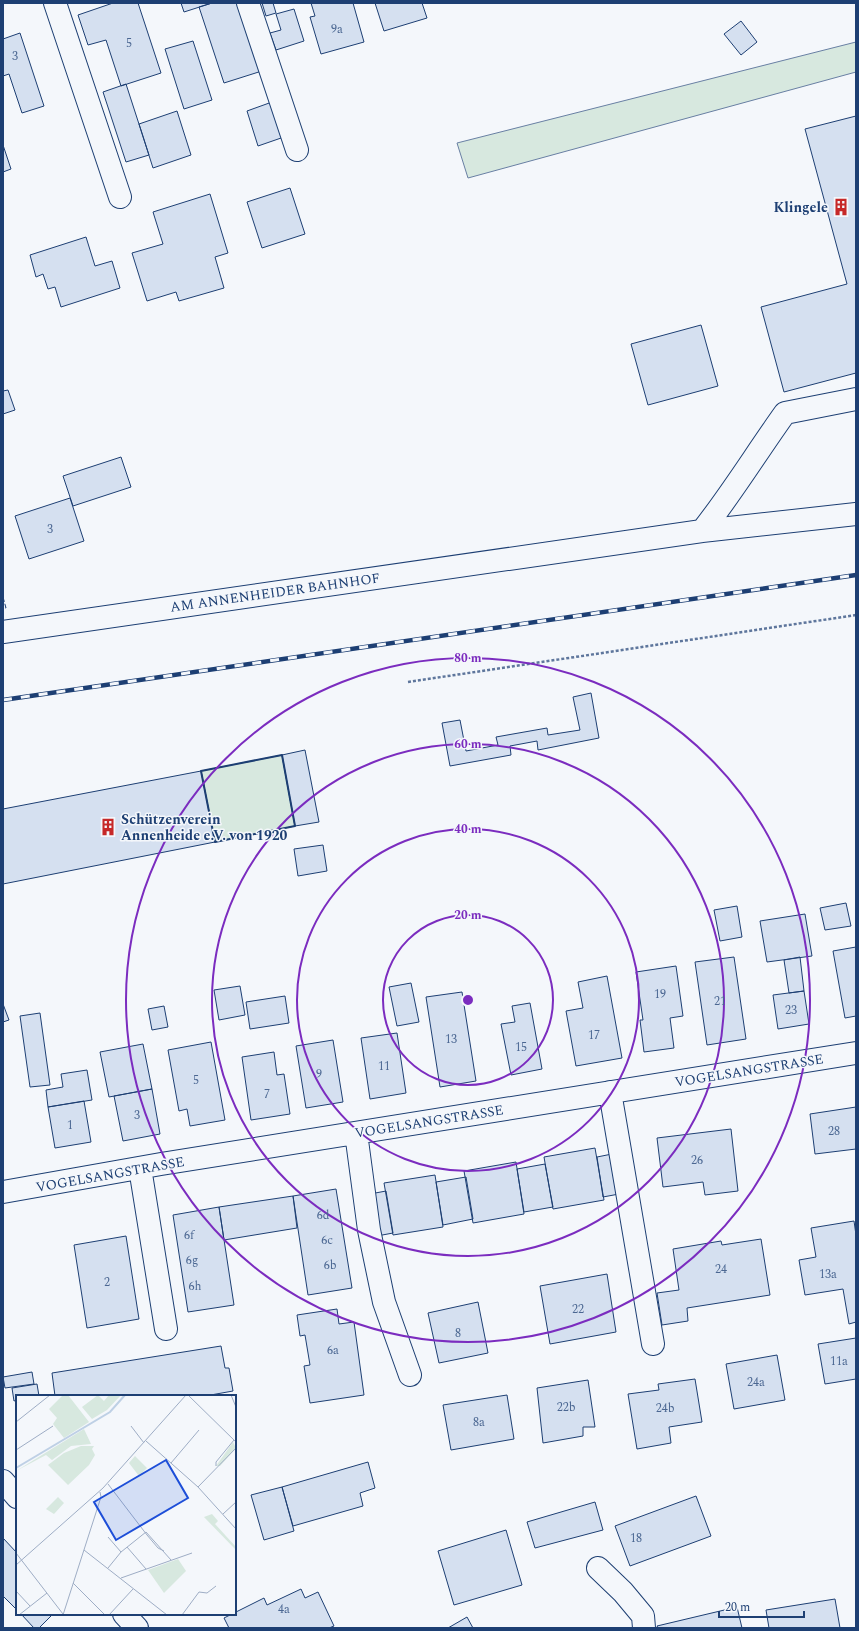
<svg xmlns="http://www.w3.org/2000/svg" width="859" height="1631" font-family="Spectral,serif">
	<style>
		.green { fill: #d7e8df; stroke: #687fa3 }
		.building { fill: #d5e0f0; stroke: #1d3f73 }
		.lines { fill: none; stroke-linecap: round; stroke-linejoin: round }
		.minor-casing { stroke: #1d3f73; stroke-width: 24 }
		.path { stroke: #5e769c; stroke-width: 2.5; stroke-dasharray: 3 2; stroke-linecap: butt }
		.minor { stroke: #f4f7fb; stroke-width: 22 }
		.rail-casing { stroke: #1d3f73; stroke-width: 4.5 }
		.rail { stroke: #f4f7fb; stroke-width: 3; stroke-dasharray: 9; stroke-linecap: butt }
		.fence { stroke: #1d3f73; stroke-width: 1; stroke-dasharray: 5 2; stroke-linecap: butt }
		.wall { stroke: #1d3f73; stroke-width: 2 }
		.ring { fill: none; stroke: #7b2cbf; stroke-width: 2 }
		.labels { text-anchor: middle; stroke-width: 3; stroke-linejoin: round; paint-order: stroke }
		.number-label { font-size: 12px; fill: #4b6792 }
		.poi-label { font-size: 14px; font-weight: bold; fill: #1d3f73; stroke: #f4f7fb; text-anchor: end }
		.street-label { font-size: 14px; fill: #1d3f73; stroke: #f4f7fb }
		.inset-river { fill: none; stroke: #bed0e5; stroke-width: 2 }
		.inset-road { fill: none; stroke: #9eadc5; stroke-width: 1 }
		.view { fill: #1d4ed8; fill-opacity: 0.15; stroke: #1d4ed8; stroke-width: 2 }
		.inset-edge { fill: none; stroke: #1d3f73; stroke-width: 2 }
		.centre { fill: #7b2cbf; stroke: #f4f7fb; stroke-width: 2 }
		.ring-label { font-size: 12px; text-anchor: middle; font-weight: bold; fill: #7b2cbf; stroke: #f4f7fb; stroke-width: 3; stroke-linejoin: round; paint-order: stroke }
	</style>
	<rect width="100%" height="100%" fill="#f4f7fb"/>
	<path class="green" d="M856,42V72L468,178L457,143Z
		M282,755L295,826L215,842L201,771Z"/>
	<path class="building" d="M113,3H138L161,73L121,86L106,40L88,45L78,15Z
		M181,3H212L184,12Z
		M212,3H243L265,70L224,83L199,7Z
		M262,3H273L276,13L266,16Z
		M311,3H353L364,42L321,54L310,17L315,16Z
		M375,3H422L427,18L384,31Z
		M294,9L304,41L276,50L270,33L281,30L276,14Z
		M741,21L757,42L741,55L724,34Z
		M20,33L44,106L22,113L9,74L3,76V39Z
		M193,41L212,100L184,109L165,49Z
		M126,84L149,155L126,162L103,92Z
		M272,102L284,137L258,146L247,111Z
		M177,111L191,155L153,168L139,124Z
		M856,116V373L784,392L761,307L847,284L805,129Z
		M3,145L11,169L3,172Z
		M290,188L305,234L262,248L247,202Z
		M210,194L228,253L215,257L224,288L179,301L176,292L147,301L132,253L163,244L153,212Z
		M86,237L95,266L112,261L120,288L61,307L55,287L48,289L43,274L36,277L30,255Z
		M701,325L718,386L648,405L631,344Z
		M8,390L15,410L3,414V391Z
		M121,457L131,487L73,506L63,476Z
		M70,498L84,541L29,559L15,516Z
		M591,693L599,738L538,750L537,741L510,746L511,755L450,766L442,723L460,720L466,751L498,745L496,737L547,728L548,735L580,730L573,697Z
		M305,750L319,822L295,826L282,755Z
		M201,771L215,842L3,884V809Z
		M323,845L327,871L298,876L294,849Z
		M846,903L851,926L825,930L820,908Z
		M737,906L742,937L720,941L714,910Z
		M805,914L812,956L767,962L760,921Z
		M856,947V1016L845,1018L833,951Z
		M734,957L746,1039L707,1045L695,962Z
		M800,957L804,991L789,993L784,960Z
		M676,966L683,1016L670,1018L674,1048L644,1052L640,1020H643L636,972Z
		M607,976L622,1058L576,1066L566,1011L583,1008L578,982Z
		M411,983L419,1022L397,1026L389,987Z
		M240,986L245,1015L219,1020L214,990Z
		M804,991L809,1024L778,1029L773,995Z
		M462,992L476,1081L440,1087L426,997Z
		M285,996L289,1023L250,1029L246,1002Z
		M530,1003L542,1069L511,1075L501,1024L515,1022L512,1006Z
		M3,1004L9,1020L3,1022Z
		M164,1006L168,1027L152,1030L148,1009Z
		M40,1013L50,1085L30,1087L20,1016Z
		M397,1033L406,1093L370,1099L361,1038Z
		M333,1040L343,1102L306,1108L296,1046Z
		M211,1042L225,1120L190,1126L187,1109L179,1111L168,1050Z
		M143,1044L152,1089L109,1097L100,1052Z
		M274,1052L277,1075L284,1074L290,1114L251,1120L242,1057Z
		M87,1070L92,1100L48,1107L46,1090L63,1087L61,1074Z
		M152,1089L160,1134L123,1141L114,1096Z
		M84,1101L91,1142L55,1148L48,1107Z
		M856,1107V1149L815,1154L810,1114Z
		M731,1129L738,1191L705,1195L703,1182L663,1187L657,1138Z
		M595,1148L604,1200L553,1209L544,1157Z
		M612,1154L619,1194L603,1197L597,1157Z
		M516,1162L524,1214L473,1223L464,1171Z
		M545,1164L553,1207L524,1212L517,1169Z
		M435,1175L443,1227L393,1235L384,1183Z
		M466,1177L473,1219L443,1225L436,1182Z
		M336,1189L352,1288L308,1295L293,1196Z
		M386,1191L393,1233L377,1236L370,1194Z
		M293,1196L297,1228L224,1240L219,1207Z
		M219,1207L234,1305L188,1312L173,1215Z
		M854,1221L856,1235V1322L849,1324L843,1289L805,1295L799,1260L816,1257L811,1228Z
		M126,1236L139,1319L87,1328L74,1245Z
		M761,1239L770,1295L687,1308L688,1321L662,1325L657,1293L679,1290L673,1249L721,1241L722,1245Z
		M607,1274L616,1332L550,1344L540,1286Z
		M478,1302L488,1353L439,1363L428,1313Z
		M337,1309L339,1324L354,1322L364,1395L310,1403L304,1366L310,1365L305,1335L300,1336L297,1315Z
		M856,1338V1379L825,1384L818,1344Z
		M221,1346L225,1368H229L233,1391L205,1396H55L52,1373Z
		M777,1355L785,1400L734,1409L726,1364Z
		M32,1372L34,1384L5,1388L3,1377Z
		M695,1379L702,1422L669,1427L671,1443L637,1449L628,1394L659,1390L658,1384Z
		M588,1380L595,1427H583V1436L543,1443L537,1388Z
		M37,1384L39,1396H17V1400L14,1401L12,1388Z
		M507,1395L514,1439L451,1450L443,1405Z
		M368,1462L375,1488L360,1493L363,1506L293,1526L282,1487Z
		M282,1487L294,1531L264,1540L251,1495Z
		M696,1496L711,1536L630,1566L615,1526Z
		M595,1502L603,1530L535,1548L527,1522Z
		M506,1530L522,1585L454,1605L438,1551Z
		M3,1538L17,1553V1610L3,1596Z
		M301,1589L305,1598L318,1592L334,1626L329,1628H229L224,1618L264,1598L267,1605Z
		M835,1599L840,1628H769L766,1610Z
		M737,1607L742,1628H658L657,1626Z
		M21,1614H53L39,1628H34Z
		M467,1617L473,1628H448Z"/>
	<g class="lines">
		<g class="minor-casing">
			<path id="minor" d="M55,3L120,197
				M248,3L297,150
				M702,531C732,493 757,452 785,413L856,399
				M3,632L702,531L856,514
				M610,1092L653,1344
				M356,1133L369,1230L384,1302L410,1375
				M140,1168L166,1329
				M3,1192L161,1164L856,1053
				M3,1481L17,1497
				M598,1568L623,1592L643,1616L644,1628
				M124,1614L137,1628"/>
		</g>
		<path class="path" d="M408,682L856,615"/>
		<use href="#minor" class="minor"/>
		<g class="rail-casing">
			<path id="rail" d="M3,700L856,575"/>
		</g>
		<use href="#rail" class="rail"/>
		<path class="fence" d="M3,597L6,608H3"/>
		<path class="wall" d="M282,755L295,826L215,842L201,771Z"/>
	</g>
	<g class="ring">
		<circle cx="468" cy="1000" r="85"/>
		<circle cx="468" cy="1000" r="171"/>
		<circle cx="468" cy="1000" r="256"/>
		<circle cx="468" cy="1000" r="342"/>
	</g>
	<defs>
		<g id="building-bare" transform="scale(1.38)"><path d="M-4-6H4V6H1V3H-1V6H-4ZM-2.5-4.3h1.7v1.8h-1.7ZM.8-4.3h1.7v1.8H.8ZM-2.5-1h1.7V.8h-1.7ZM.8-1h1.7V.8H.8Z" fill="#c62828" stroke="#f4f7fb" stroke-width="2.5" paint-order="stroke"/></g>
	</defs>
	<g fill-rule="evenodd">
		<use href="#building-bare" x="841" y="207"/>
		<use href="#building-bare" x="108" y="827"/>
	</g>
	<g class="labels">
		<g class="number-label">
			<text x="337" y="33">9a</text>
			<text x="129" y="47">5</text>
			<text x="15" y="60">3</text>
			<text x="50" y="533">3</text>
			<text x="660" y="998">19</text>
			<text x="720" y="1005">21</text>
			<text x="791" y="1014">23</text>
			<text x="594" y="1039">17</text>
			<text x="451" y="1043">13</text>
			<text x="521" y="1051">15</text>
			<text x="384" y="1070">11</text>
			<text x="319" y="1078">9</text>
			<text x="196" y="1084">5</text>
			<text x="267" y="1098">7</text>
			<text x="137" y="1119">3</text>
			<text x="70" y="1129">1</text>
			<text x="834" y="1135">28</text>
			<text x="697" y="1164">26</text>
			<text x="323" y="1219">6d</text>
			<text x="189" y="1239">6f</text>
			<text x="327" y="1244">6c</text>
			<text x="192" y="1264">6g</text>
			<text x="330" y="1269">6b</text>
			<text x="721" y="1273">24</text>
			<text x="828" y="1278">13a</text>
			<text x="107" y="1286">2</text>
			<text x="195" y="1290">6h</text>
			<text x="578" y="1313">22</text>
			<text x="458" y="1337">8</text>
			<text x="333" y="1354">6a</text>
			<text x="839" y="1365">11a</text>
			<text x="756" y="1386">24a</text>
			<text x="566" y="1411">22b</text>
			<text x="665" y="1412">24b</text>
			<text x="479" y="1426">8a</text>
			<text x="636" y="1542">18</text>
			<text x="284" y="1613">4a</text>
		</g>
		<g class="poi-label">
			<text x="828" y="212">Klingele</text>
			<text x="121" y="824" text-anchor="start">Schützenverein<tspan x="121" dy="16">Annenheide e.V. von 1920</tspan></text>
		</g>
		<g class="street-label">
			<text transform="translate(275 592) rotate(-8)" y="5">AM ANNENHEIDER BAHNHOF</text>
			<text transform="translate(749 1070) rotate(-9)" y="5">VOGELSANGSTRASSE</text>
			<text transform="translate(429 1121) rotate(-9)" y="5">VOGELSANGSTRASSE</text>
			<text transform="translate(110 1174) rotate(-10)" y="5">VOGELSANGSTRASSE</text>
		</g>
	</g>
	<g transform="translate(16 1395)">
		<rect width="220" height="220" fill="#f4f7fb"/>
		<path d="M47,0H52L73,27L48,43L37,29L41,23L33,14ZM82,0L88,6L93,0H105L91,15L76,24L66,12ZM68,34L75,49L55,51L36,65L30,60L0,76ZM217,47L220,53L204,71H200ZM65,51H78L76,54L79,60L73,70L52,90L32,70L48,58ZM119,61L131,73L123,81L113,68ZM156,89L188,122L196,119L202,126L199,129L220,152V155ZM42,102L48,108L38,119L30,114ZM162,164L170,176L148,198L132,175Z" fill="#d7e8df"/>
		<path class="inset-river" d="M0,73L94,17L109,0"/>
		<path class="inset-road" d="M172,0L220,47M215,0L220,12M0,27L34,0M115,31L128,48M130,46L182,92L220,134M0,55L37,31M155,68L183,35M200,71V67L218,45M92,89L131,140L142,153L148,156M182,92L220,53M207,119L220,107M130,137L155,165M92,142L105,157M111,152L130,174M68,155L151,220M0,158L47,219M0,170L87,93L170,0M92,173L105,157L130,137M105,183L176,158M57,188L89,220M0,196L14,211M3,220L31,198M47,220L85,102L84,97M93,220L117,194M166,220L183,197L191,198L200,191"/>
		<path class="view" d="M150,65L172,103L100,145L78,107Z"/>
		<rect width="220" height="220" class="inset-edge"/>
	</g>
	<circle cx="468" cy="1000" r="6" class="centre"/>
	<g class="ring-label">
		<text x="468" y="662">80 m</text>
		<text x="468" y="748">60 m</text>
		<text x="468" y="833">40 m</text>
		<text x="468" y="919">20 m</text>
	</g>
	<rect width="859" height="1631" fill="none" stroke="#1d3f73" stroke-width="8"/>
	<path d="M719 1611v6h85v-6" fill="none" stroke="#1d3f73" stroke-width="2"/>
	<text x="725" y="1611" font-size="12" fill="#1d3f73" stroke="#f4f7fb" stroke-width="3" paint-order="stroke">20 m</text>
</svg>
